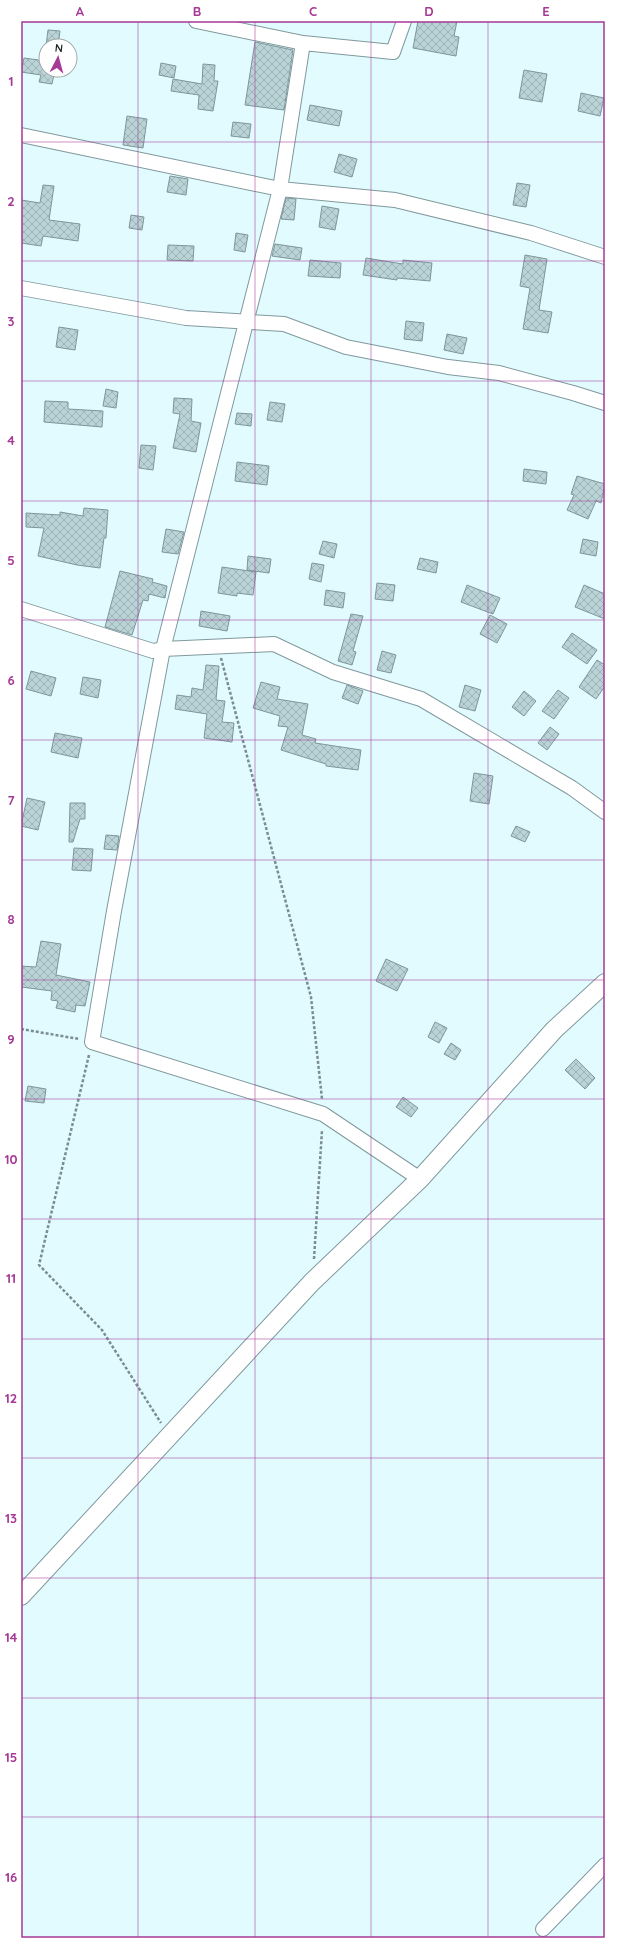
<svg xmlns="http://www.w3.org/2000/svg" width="626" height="1959" font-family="Quicksand,sans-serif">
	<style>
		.building { fill: url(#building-cross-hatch); stroke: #7e9699 }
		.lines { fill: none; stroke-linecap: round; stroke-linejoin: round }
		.minor-casing { stroke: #81999d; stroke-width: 16 }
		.tertiary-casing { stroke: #81999d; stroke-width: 20 }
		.path { stroke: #7b8d90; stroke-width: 2.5; stroke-dasharray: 3 2; stroke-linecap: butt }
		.minor { stroke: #fff; stroke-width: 14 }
		.tertiary { stroke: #fff; stroke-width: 18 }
		.grid { fill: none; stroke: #a63896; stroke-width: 1; stroke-opacity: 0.55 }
		.neatline { fill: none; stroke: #a63896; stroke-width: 1.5 }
		.grid-label { font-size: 13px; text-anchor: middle; font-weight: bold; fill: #a63896 }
	</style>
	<defs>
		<pattern id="building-cross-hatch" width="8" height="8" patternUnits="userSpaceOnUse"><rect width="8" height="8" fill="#b9d3d6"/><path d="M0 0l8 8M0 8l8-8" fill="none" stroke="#9eb5b8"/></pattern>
	</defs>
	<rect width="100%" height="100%" fill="#e1fbff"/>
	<path class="building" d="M418,21H457L454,36L459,37L456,56L413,48Z
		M48,30L60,31L58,46H46Z
		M255,42L293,50L284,110L245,105Z
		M24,58L46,61V70H55L52,84L39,82L41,75L21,72Z
		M161,63L176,66L174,78L159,75Z
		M203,64L215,65L214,81H218L213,111L198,109L199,95L171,91L173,79L202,84Z
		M524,70L547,74L542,102L519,98Z
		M581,93L604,98L600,116L578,111Z
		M310,105L342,111L339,126L307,120Z
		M127,116L147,119L143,148L123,145Z
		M233,122L251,124L249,138L231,136Z
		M339,154L357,159L352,177L334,172Z
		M170,176L188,179L186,195L167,192Z
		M517,183L530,185L526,207L513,205Z
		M43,185L54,186L49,220L80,224L78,241L43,236L41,246L21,243V200L40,203Z
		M286,198L296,199L294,220L281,219Z
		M322,206L339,209L335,230L319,227Z
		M131,215L144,217L142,230L129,228Z
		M236,233L248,235L245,252L234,250Z
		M275,244L302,248L300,260L272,256Z
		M168,245L194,246L193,261L167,260Z
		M525,255L547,259L539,310L552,312L548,333L523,329L530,288L520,286Z
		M366,258L403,264V260L432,263L430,281L397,278V280L363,275Z
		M310,260L341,263L340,278L308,276Z
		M406,321L424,323L422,341L404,339Z
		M59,327L78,330L75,350L56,347Z
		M447,334L467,338L463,354L444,350Z
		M106,389L118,392L116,408L103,406Z
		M174,398L192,399L191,421L201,423L196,452L173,448L180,414L173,413Z
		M45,401L68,402V409L103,411L102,427L44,422Z
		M270,402L285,404L282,422L267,420Z
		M237,413L252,414L251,426L235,424Z
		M141,445L156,446L153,470L139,468Z
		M237,462L269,466L267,485L235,481Z
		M524,469L547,472L546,484L523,481Z
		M577,476L605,484L601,503L596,501L588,519L567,510L574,495L571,494Z
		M84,508L108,510L106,538H104L100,568L77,565L38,556L44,528L26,527V513L60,515V512L83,516Z
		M166,529L184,532L178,554L162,552Z
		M583,539L598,542L596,556L580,553Z
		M323,541L337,544L334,558L319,554Z
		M248,556L271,559L269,573L247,570Z
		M420,558L438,562L436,573L417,569Z
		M312,563L324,565L321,582L309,579Z
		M222,567L256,572L253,595L237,593V596L218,593Z
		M120,571L153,579L152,582L167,586L165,598L149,594L148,601L143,600L132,635L105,627Z
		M377,583L395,585L393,601L375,599Z
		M467,585L500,598L493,614L461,602Z
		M584,585L605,594V619L575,607Z
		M326,590L345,593L343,608L324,605Z
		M201,611L230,616L227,631L199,626Z
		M351,614L363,616L353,651L356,652L352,665L338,661Z
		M490,615L507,624L497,643L480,634Z
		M572,633L597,650L587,664L562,647Z
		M382,651L396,655L391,673L377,670Z
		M597,660L605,665V686L596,699L579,687Z
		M206,665L219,666L216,700L225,701L222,722L234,723L232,742L204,738L207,714L175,709L177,695L191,697L192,688L203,690Z
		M31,671L56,678L51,696L26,689Z
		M83,677L101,680L98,698L80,694Z
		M261,682L280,687L277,699L308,704L302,735L316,739L315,743L361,750L358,770L326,766V764L281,750L288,727L278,726L280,716L253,708Z
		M347,685L363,691L358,704L342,698Z
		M465,685L481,690L475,711L459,707Z
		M558,690L569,698L554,719L542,711Z
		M524,691L536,701L524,716L512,707Z
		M550,727L559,734L547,750L538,743Z
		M55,733L82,738L78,758L51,752Z
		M474,773L493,776L489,804L470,801Z
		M27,798L45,802L38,830L21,826Z
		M70,803H85V819H80L73,842H69Z
		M516,826L530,832L525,842L511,836Z
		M106,835L119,836L117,850L104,849Z
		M74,848L93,849L91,871L72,870Z
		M41,941L61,944L56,975L90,982L85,1006L76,1005L75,1012L56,1008L58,1001L51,1000L52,991L21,987V966L36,967Z
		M386,959L408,969L397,991L376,981Z
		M435,1022L447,1028L439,1043L428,1037Z
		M451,1043L461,1050L455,1060L444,1054Z
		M576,1059L595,1078L585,1089L565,1070Z
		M28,1086L46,1089L44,1103L25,1101Z
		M403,1097L418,1108L411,1117L396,1107Z"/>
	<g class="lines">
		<g class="minor-casing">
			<path id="minor" d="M196,21L303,43L393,52L404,21
				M303,43L280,189L163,649L114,911L92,1042L323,1114L420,1179
				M21,135L280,189L395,200L531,233L605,257
				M21,288L186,318L284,324L346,347L448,367L499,373L573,393L605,403
				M21,609L153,651L163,649L274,644L333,672L421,699L572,788L605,812
				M543,1929L605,1865"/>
		</g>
		<g class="tertiary-casing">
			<path id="tertiary" d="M21,1596L312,1282L420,1179L554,1030L605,983"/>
		</g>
		<path class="path" d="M221,658L311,997L322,1099
			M21,1029L79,1039
			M89,1055L39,1265L102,1330L161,1423
			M314,1259L322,1130"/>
		<use href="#minor" class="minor"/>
		<use href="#tertiary" class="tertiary"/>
	</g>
	<path class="grid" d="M138,21V1938M255,21V1938M371,21V1938M488,21V1938M21,142H605M21,261H605M21,381H605M21,501H605M21,620H605M21,740H605M21,860H605M21,980H605M21,1099H605M21,1219H605M21,1339H605M21,1458H605M21,1578H605M21,1698H605M21,1817H605"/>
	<rect width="626" height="1959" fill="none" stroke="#ffffff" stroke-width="44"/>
	<g transform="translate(58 58) rotate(6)"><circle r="19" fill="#ffffff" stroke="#a3a7a7"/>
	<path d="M0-3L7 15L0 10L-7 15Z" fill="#a63896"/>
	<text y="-6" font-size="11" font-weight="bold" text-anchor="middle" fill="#192224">N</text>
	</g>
	<rect x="22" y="22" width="582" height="1915" class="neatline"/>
	<g class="grid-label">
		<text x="80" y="16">A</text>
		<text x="197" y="16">B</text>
		<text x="313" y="16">C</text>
		<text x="429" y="16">D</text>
		<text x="546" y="16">E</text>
		<text x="11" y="86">1</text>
		<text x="11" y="206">2</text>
		<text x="11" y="326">3</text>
		<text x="11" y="445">4</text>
		<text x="11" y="565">5</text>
		<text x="11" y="685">6</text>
		<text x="11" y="805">7</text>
		<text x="11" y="924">8</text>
		<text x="11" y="1044">9</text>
		<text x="11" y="1164">10</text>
		<text x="11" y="1283">11</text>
		<text x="11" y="1403">12</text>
		<text x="11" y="1523">13</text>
		<text x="11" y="1642">14</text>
		<text x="11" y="1762">15</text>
		<text x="11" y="1882">16</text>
	</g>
</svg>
